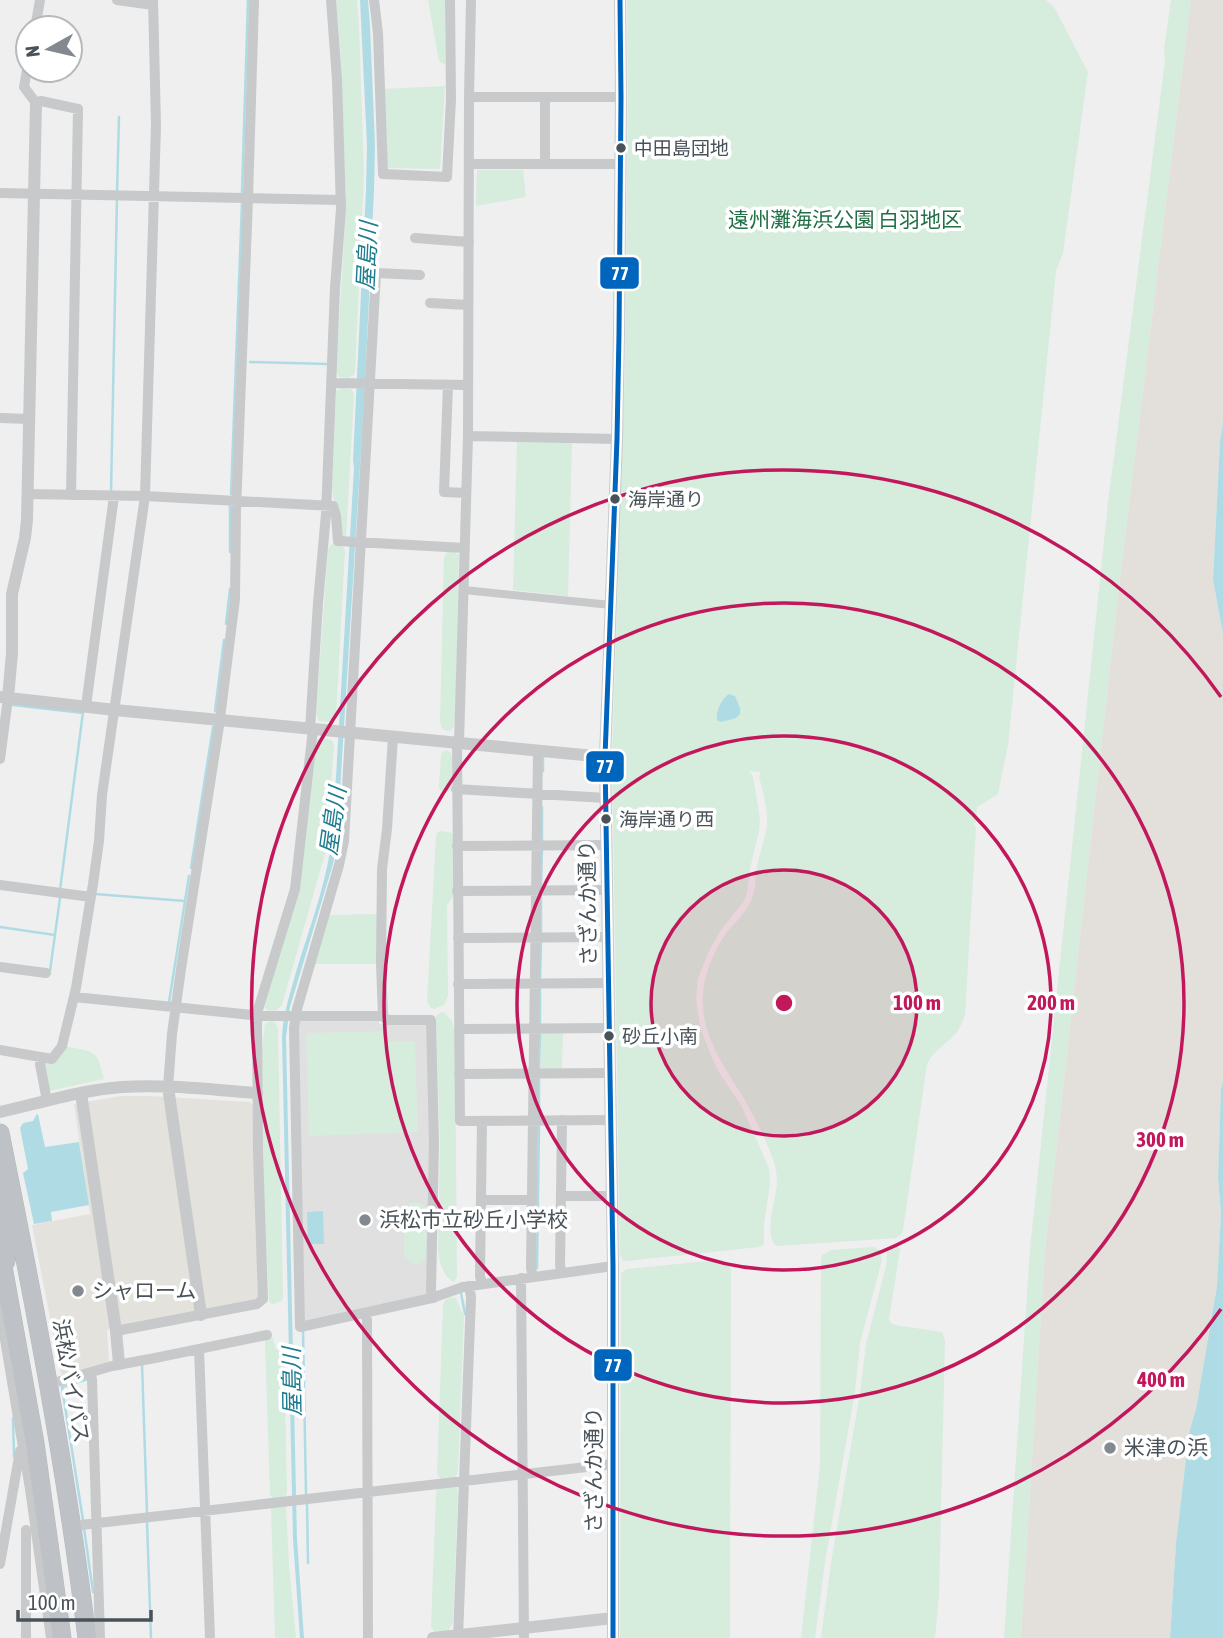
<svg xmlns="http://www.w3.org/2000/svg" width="1223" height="1638" font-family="'Asap Condensed','Noto Sans JP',sans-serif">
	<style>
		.commercial { fill: #e3e2dd }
		.education { fill: #e1e0e0 }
		.green { fill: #d6ecdd }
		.sand { fill: #e3e0dc }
		.water { fill: #afdce4 }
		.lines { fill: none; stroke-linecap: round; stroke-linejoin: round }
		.stream { stroke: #afdce4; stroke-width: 2.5 }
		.trunk-casing { stroke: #b5b9bd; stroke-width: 19 }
		.pedestrian { stroke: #c7c9ca; stroke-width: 8 }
		.minor { stroke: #c7c9ca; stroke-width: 10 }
		.tertiary { stroke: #c7c9ca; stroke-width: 12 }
		.trunk { stroke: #bec2c6; stroke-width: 18 }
		.bus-1-casing { stroke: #fff; stroke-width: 10 }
		.bus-1 { stroke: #0065bd; stroke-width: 5 }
		.ring { fill: none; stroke: #c2185b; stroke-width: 3.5 }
		.bus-dot { fill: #495259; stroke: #fff; stroke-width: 2.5 }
		.poi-dot { fill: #83898e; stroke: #fff; stroke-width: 2.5 }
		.labels { text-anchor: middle; stroke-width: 7; stroke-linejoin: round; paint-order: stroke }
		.bus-label { font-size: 19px; fill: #495259; stroke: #fff; text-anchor: start }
		.park-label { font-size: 21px; fill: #227146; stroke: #fff }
		.street-label { font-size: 21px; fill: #495259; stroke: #fff }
		.poi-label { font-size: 21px; fill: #495259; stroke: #fff; text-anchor: start }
		.water-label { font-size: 23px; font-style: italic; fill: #1d7c8f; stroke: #fff }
		.centre { fill: #c2185b; stroke: #fff; stroke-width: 3.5 }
		.ring-label { font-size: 21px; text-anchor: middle; font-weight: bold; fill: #c2185b; stroke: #fff; stroke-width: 7; stroke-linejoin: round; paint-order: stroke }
		.line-badge { stroke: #fff; stroke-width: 2.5 }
		.badge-label { font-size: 19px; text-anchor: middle; font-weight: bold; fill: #fff }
	</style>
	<rect width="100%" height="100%" fill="#efefef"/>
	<path class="commercial" d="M121,1096H150L250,1102L254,1107L261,1295L256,1301L107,1330L109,1362L65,1376L61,1374L32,1225L90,1214L74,1104Z"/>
	<path class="education" d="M298,1019H379V1024L427,1023L431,1143L428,1296L302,1323Z"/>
	<path class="green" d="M336,0H357L359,25L364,175L355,371L354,375L348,378L339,377L336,372L346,209L341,59Z
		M428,0H445V65L439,61Z
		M627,0H1046L1054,7L1088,72L1063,253L1056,271L1008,745L998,794L977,807L976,823H973L976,828L965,1015C957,1043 939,1041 927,1064L903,1230L902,1234L896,1238L778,1246L775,1245C764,1231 776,1200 777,1183C777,1176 776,1168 774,1162C767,1142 755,1117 744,1099C727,1070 705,1042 703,1007C701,981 712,953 727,932C735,923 744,914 750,903C756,892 755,878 757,866C760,852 765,839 767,825C768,809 763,792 759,777L761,772L749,771L753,777L755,788L760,819L759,831L750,869L747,893L744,901L721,930L710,949L698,978L696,998L700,1027L712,1058L718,1071L741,1105L769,1168L770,1183L764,1224V1244L759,1247L627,1261H623L620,1255L612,757L625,367L628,97Z
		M1171,0H1191L1121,570L1045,1251L1021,1638H1004L1030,1249L1108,503L1165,61L1164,49Z
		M445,86L440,169L388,168L386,166L384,89Z
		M477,170H523L526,197L476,206Z
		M342,388L351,389L353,392L354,396L346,537L341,538L338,516L332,490L336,394V391Z
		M517,441L572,442L568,596L513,590Z
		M332,544L342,545L345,551L336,716L331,722L319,721L316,714L328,549Z
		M447,552H454L459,555L455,722L453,728L450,731C443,731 441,728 440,722L444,557Z
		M320,738L332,740L334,746L326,850L282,1005L277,1010L269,1011L264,1007L294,905L317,740Z
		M447,750L451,753L452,757V787L450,791L445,793L440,790L439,787L441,756L442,752Z
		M442,831L452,833L453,837L454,896L447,905L448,996L444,1005L434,1009L431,1008L427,1002L436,836L438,832Z
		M377,914V964H313L328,915Z
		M442,1012L445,1013L452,1021L455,1033L457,1277L454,1282C444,1278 439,1262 438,1251L440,1143L436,1021V1016Z
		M270,1021L275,1022L278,1028L283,1298L282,1301L273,1304L270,1303L269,1300L263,1179L262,1050L265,1024Z
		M384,1031V1042L415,1041L418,1132L309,1136L306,1033Z
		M563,1031L562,1071L541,1070V1033Z
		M65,1046C95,1053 96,1047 104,1079L49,1091L43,1065Z
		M416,1202C424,1204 426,1206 428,1214L425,1259C418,1269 408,1264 404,1253L403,1214C405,1206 408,1204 416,1202Z
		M896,1246L900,1248V1250L889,1319L891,1323L895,1325L942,1332L945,1340L939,1597L935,1638H821L831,1563L860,1393L866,1344L886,1266L887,1249L890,1247Z
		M873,1247L880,1250L882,1260L860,1343L855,1392L825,1562L815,1638H801L820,1465L821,1261L822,1255L831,1250Z
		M719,1260C727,1261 729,1263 731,1270L730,1638H620L621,1273L627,1269Z
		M451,1297L456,1298L464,1317L458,1471C456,1481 449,1479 441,1480L437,1474L443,1305L445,1300Z
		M270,1338H273L276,1349L283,1352L284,1355L287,1492L286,1496L274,1500L270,1495L265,1342L266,1340Z
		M441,1486L457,1487L458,1491L453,1623L448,1631L435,1632L431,1627L436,1495L437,1490Z
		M286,1506L289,1565L296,1638H275L271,1508Z"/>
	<path class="sand" d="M1191,0H1223V422L1220,442L1213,580L1223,634V1082L1221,1089L1218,1178L1221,1213L1217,1286L1196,1409L1189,1434L1176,1543L1170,1638H1021L1045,1251L1121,570Z"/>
	<path class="water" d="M360,0H368L370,25L375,145L374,190L365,385L337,840L333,864L290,1007L286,1037L297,1539L304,1638H300L293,1539L282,1037C283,1014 290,994 296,972C310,926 329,877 333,828L354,468L353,460L366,190L367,146Z
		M1223,422V634L1213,580L1220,442Z
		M729,694L735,696L740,708V714L736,718L721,722L717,720C716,711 721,699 729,694Z
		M1223,1082V1638H1170L1176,1543L1189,1433L1196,1409L1217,1286L1221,1213L1218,1178L1221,1089Z
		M38,1114L45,1147L79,1142L89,1205L51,1212L52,1221L34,1224L23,1173L28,1169L20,1128L23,1123L33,1121L36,1115Z
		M323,1211L324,1244H308L307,1212Z"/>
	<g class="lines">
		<path class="stream" d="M242,192L248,0
			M117,193L119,117
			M250,362L327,364
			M111,492L117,197
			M231,494L242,203
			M230,552V506
			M226,624L230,589
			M13,705L83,713
			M215,711L224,640
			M543,771V757
			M542,842V807
			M191,868L213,727
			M541,887L542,848
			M60,890L83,712
			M95,894L185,901
			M0,927L55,935
			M541,932V894
			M50,971L60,898
			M540,979L541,942
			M169,1002L189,876
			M540,1024V988
			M539,1069L540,1034
			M539,1115V1079
			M537,1268L539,1126
			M461,1293L465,1314
			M303,1330L306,1494
			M142,1364L147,1513
			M13,1418L14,1457
			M307,1503L308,1563
			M83,1520L62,1387L88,1379
			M147,1522L151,1638
			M84,1528L93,1592"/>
		<g class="trunk-casing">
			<path id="trunk" d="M0,1133C34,1301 66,1467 87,1638
				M0,1189L6,1261
				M0,1250L35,1443L62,1638"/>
		</g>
		<path class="pedestrian" d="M464,590L611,605"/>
		<path class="minor" d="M117,0L153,5
			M374,0L378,33L383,174L447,177L451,99L450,0
			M35,28L40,0
			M28,64L24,87L36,103L41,101L78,109L71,495
			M469,97H621
			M545,97V164
			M469,164H621
			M0,193L341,200
			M415,238L469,242
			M420,275L376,273L344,841L339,865L297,1009L294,1028L300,1327L432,1298L463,1287L613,1266
			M430,303L468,305
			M331,383L468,385
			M448,385L444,492L466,493
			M0,418L29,419
			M468,436L617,439
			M28,494L145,496L333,506L336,516L338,541L465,548
			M86,706L114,496
			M310,729L318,603L326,514L335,288L341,209L337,79L331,0
			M393,737L387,829L382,869L381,964L383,1016L387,1020H431L434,1143L431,1291L434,1298
			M457,743L460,1121L611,1120
			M459,743L468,436L469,97L471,0
			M0,759L8,698
			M456,789L606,798
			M457,846L606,845
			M0,885L91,897
			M457,891L607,890
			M458,938L608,937
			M0,967L46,973
			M458,984L609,983
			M74,997L262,1016H383
			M459,1029L609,1028
			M0,1050L52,1059L62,1046L76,988L93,884L99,841L102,795L145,496L156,125L153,0
			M41,1057L40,1064L47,1101
			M459,1074L610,1073
			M168,1087L172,1034L181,969L219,726L235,599L236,511L248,198L254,0
			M561,1196H612
			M481,1200H532
			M561,1273L560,1264L562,1120
			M533,1277L531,1268L538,750
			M521,1278L524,1638
			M482,1284L480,1276L482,1121
			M0,1310L30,1489L51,1638
			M365,1313L367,1320L368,1638
			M116,1331L257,1304L263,1299L258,1153L257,1013L295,889L313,729
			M199,1349L210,1638
			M90,1373L92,1379L100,1638
			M50,1384L112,1366L155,1358L267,1335
			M72,1526L613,1464
			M0,1564L20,1451H24
			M26,1638V1530
			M458,1638L471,1297L469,1286"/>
		<path class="tertiary" d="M0,697L115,710L605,757
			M8,698L12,653V594L25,538L27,520L36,103
			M168,1087L201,1315
			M81,1093L116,1331L119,1364
			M0,1112C40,1103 81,1090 122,1087C167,1084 213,1090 257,1093
			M433,1638L613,1618
			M613,1638V1266L605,757L617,439L619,334L621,97L620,0"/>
		<use href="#trunk" class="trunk"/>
		<g class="bus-1-casing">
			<path id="bus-1" d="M613,1638V1266L605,757L617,439L619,334L621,97L620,0"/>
		</g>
		<use href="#bus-1" class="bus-1"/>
	</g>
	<circle cx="784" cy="1003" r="133" fill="#c2185b" fill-opacity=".12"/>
	<g class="ring">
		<circle cx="784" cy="1003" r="133"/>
		<circle cx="784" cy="1003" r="267"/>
		<circle cx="784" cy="1003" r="400"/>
		<path d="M1221 1309A533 533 0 1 1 1221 697"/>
	</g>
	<g class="bus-dot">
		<circle cx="621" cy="148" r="6"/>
		<circle cx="615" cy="499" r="6"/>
		<circle cx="606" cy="819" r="6"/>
		<circle cx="609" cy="1036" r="6"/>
	</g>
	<g class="poi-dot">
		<circle cx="365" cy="1220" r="7"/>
		<circle cx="78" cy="1291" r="7"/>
		<circle cx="1110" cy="1448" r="7"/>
	</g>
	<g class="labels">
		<g class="bus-label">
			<text x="634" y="155">中田島団地</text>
			<text x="628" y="506">海岸通り</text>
			<text x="619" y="826">海岸通り西</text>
			<text x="622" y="1043">砂丘小南</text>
		</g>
		<g class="park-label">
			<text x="845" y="227">遠州灘海浜公園 白羽地区</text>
		</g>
		<g class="street-label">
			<text transform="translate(588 903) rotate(-91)" y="7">さざんか通り</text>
			<text transform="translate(71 1381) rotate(80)" y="7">浜松バイパス</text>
			<text transform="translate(594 1470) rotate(-90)" y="7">さざんか通り</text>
		</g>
		<g class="poi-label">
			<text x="379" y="1227">浜松市立砂丘小学校</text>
			<text x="92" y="1298">シャローム</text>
			<text x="1124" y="1455">米津の浜</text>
		</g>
		<g class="water-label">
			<text transform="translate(367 256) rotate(-87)" y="8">屋島川</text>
			<text transform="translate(333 821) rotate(-82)" y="8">屋島川</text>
			<text transform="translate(292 1382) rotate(-91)" y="8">屋島川</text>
		</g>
	</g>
	<circle cx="784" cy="1003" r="10" class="centre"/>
	<g class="ring-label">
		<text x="917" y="1010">100 m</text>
		<text x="1051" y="1010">200 m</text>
		<text x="1160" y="1147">300 m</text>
		<text x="1161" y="1387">400 m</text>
	</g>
	<g class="line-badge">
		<rect x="599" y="256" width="41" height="34" rx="7" fill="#0065bd"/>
		<rect x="585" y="750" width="40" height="33" rx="7" fill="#0065bd"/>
		<rect x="593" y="1348" width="40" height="34" rx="7" fill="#0065bd"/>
	</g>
	<g class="badge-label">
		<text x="620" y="280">77</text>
		<text x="605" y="773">77</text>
		<text x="613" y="1372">77</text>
	</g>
	<g transform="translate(49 49) rotate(262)"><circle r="33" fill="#ffffff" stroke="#b6babd" stroke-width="2"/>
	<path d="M0-5L12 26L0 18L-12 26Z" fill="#83898e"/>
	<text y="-10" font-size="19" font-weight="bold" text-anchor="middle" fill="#495259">N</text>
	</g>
	<path d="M18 1610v10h133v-10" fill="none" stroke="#495259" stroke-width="3.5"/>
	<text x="28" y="1610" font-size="21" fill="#495259" stroke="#ffffff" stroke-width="5" paint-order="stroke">100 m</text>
</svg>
